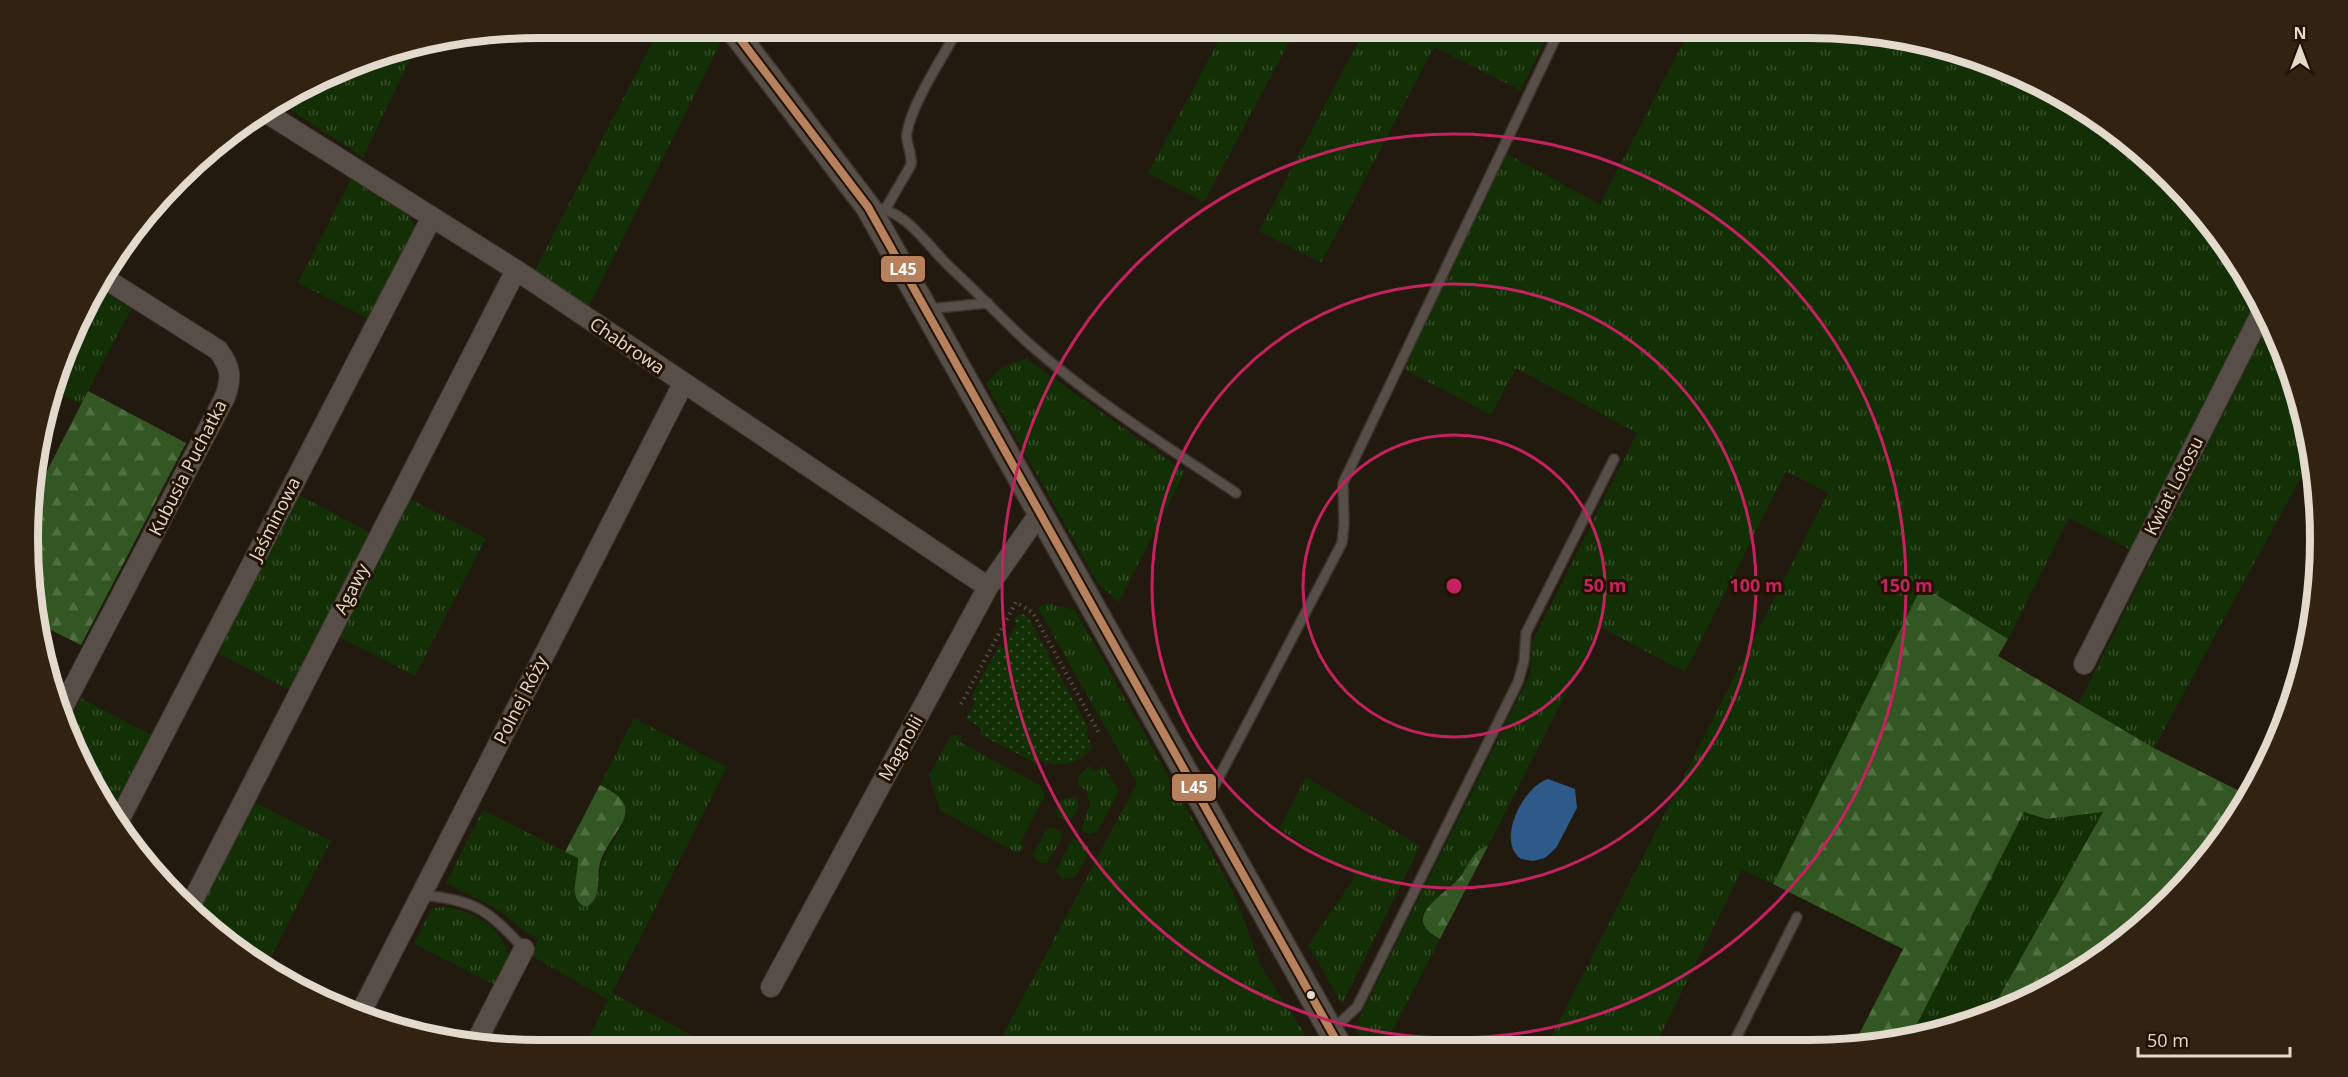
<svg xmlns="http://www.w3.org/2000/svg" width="2348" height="1077" font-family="'Open Sans',sans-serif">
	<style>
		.grass { fill: url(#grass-tufts) }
		.forest { fill: url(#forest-firs) }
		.park { fill: url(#park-dots) }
		.water { fill: #2e5a89 }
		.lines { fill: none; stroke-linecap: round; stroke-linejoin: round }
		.service-casing { stroke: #3b342d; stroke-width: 12 }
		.minor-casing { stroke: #3b342d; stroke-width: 22 }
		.tertiary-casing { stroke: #3b342d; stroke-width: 27 }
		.path { stroke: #544d46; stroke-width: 4; stroke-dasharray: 1.5 4.5; stroke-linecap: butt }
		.service { stroke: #564e47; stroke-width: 9 }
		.minor { stroke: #564e47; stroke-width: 20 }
		.tertiary { stroke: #564e47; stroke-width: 24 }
		.bus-1-casing { stroke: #211201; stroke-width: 12 }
		.bus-1 { stroke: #b6815c; stroke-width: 8 }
		.ring { fill: none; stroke: #c42261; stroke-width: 3 }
		.bus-dot { fill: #e4d9cd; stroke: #211201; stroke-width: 2 }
		.labels { text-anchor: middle; stroke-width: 6; stroke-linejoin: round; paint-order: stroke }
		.street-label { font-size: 18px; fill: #e4d9cd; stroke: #211201 }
		.rim { fill: none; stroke: #e4d9cd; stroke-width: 8 }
		.centre { fill: #c42261; stroke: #211201; stroke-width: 3 }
		.ring-label { font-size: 18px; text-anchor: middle; font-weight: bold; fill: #c42261; stroke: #211201; stroke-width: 6; stroke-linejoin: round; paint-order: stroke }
		.line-badge { stroke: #211201; stroke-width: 2 }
		.badge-label { font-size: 16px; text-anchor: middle; font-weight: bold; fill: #fff }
	</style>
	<defs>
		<pattern id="grass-tufts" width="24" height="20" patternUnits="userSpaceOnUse" patternTransform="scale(1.5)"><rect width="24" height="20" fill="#132f05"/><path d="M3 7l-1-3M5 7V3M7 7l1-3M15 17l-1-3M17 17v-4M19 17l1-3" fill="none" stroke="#354d28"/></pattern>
		<pattern id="forest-firs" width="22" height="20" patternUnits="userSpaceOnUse" patternTransform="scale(1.5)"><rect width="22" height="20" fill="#325722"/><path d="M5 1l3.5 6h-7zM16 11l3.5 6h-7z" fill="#506f41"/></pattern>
		<pattern id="park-dots" width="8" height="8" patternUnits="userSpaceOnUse" patternTransform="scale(1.5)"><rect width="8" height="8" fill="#132f05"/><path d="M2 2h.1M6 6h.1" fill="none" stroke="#354d28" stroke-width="1.8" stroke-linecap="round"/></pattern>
	</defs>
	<rect width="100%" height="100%" fill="#221a0f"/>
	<path class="grass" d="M660,27H706L720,44L587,310L533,274Z
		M1226,27H1297L1204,202L1148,173Z
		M1366,27H1552L1520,90L1434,47L1321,263L1259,231Z
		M1691,27H1810L1909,37L2005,66L2093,113L2171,177L2235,254L2258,298L2133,551L2069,518L2008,639L1922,586L1773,884L1742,870L1655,1046L1546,1047L1828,493L1786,471L1685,672L1600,627L1488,846L1482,847L1458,879L1440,892L1423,925L1428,933L1440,939L1384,1047H1365L1355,1027L1530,675L1532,643L1637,433L1516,368L1491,415L1404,369L1507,154L1600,204Z
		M416,47L363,157L286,107L295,90L374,54Z
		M351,179L409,216L416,230L371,320L298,283Z
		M95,285L131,309L81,404L55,391Z
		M2270,320C2289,355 2309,415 2313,455L2154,748L2079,703Z
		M1027,359L1185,472L1119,602L1098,583L986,384C998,368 1007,363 1027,359Z
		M299,495L371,533L290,690L217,653Z
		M410,499L486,538L415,676L339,637Z
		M1046,603L1075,610L1233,891L1261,966L1313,1047L996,1048L1137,783L1038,608Z
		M81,698L155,737L113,816L95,794L69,723Z
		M634,718L727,767L612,993L717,1049L582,1050L608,1000L532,956L538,938L524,931L499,910L446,883L483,810L578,858L579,869L575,882L597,894C601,865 601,855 620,831L615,792L600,785Z
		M951,735L962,736L960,742L1041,786L1045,796L1020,843L1026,846L1017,853L940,810L929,775Z
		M1090,766L1094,772L1104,766L1119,791L1097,832L1088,834L1081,830L1090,803L1086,790L1078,786L1079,775Z
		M1306,777L1420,846L1342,1004L1308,945L1356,876L1279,829Z
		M1076,796L1079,807L1070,822L1058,817L1056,811L1061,800Z
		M252,801L331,841L267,964L202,923L194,914Z
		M2103,811L1989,1015L1911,1036L2024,812L2046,819Z
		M1051,827L1061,831L1062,839L1047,863H1041L1032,856L1046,829Z
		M1073,838L1088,846V855L1075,877L1062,879L1056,870Z
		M448,907C478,913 503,929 510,959L497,986L414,944L432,908Z"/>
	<path class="forest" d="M88,391L186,443L81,645L35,622L27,538L31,502Z
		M1922,586L2008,639L1998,656L2154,748L2247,795L2216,850L2121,944L2006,1011L1993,1014L1990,1013L2103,812L2046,819L2024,812L1911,1036L1877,1046H1853L1903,949L1773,884Z
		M600,785C650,808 613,828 601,860C595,875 604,898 586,907C566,899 579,875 578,858L565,852Z
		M1488,846L1440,939C1398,918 1445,895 1460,877C1468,867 1474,848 1488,846Z"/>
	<path class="park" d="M1023,614L1028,617L1088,727L1087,734L1092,748C1078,765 1057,769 1039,759L1036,763L979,734L982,729L966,718L974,703L972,695L999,646L1004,648L1017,623L1014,621L1017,615Z"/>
	<path class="water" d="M1548,779L1575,789L1577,808L1556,848L1545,858L1533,861L1521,859C1495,840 1524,786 1548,779Z"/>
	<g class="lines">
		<g class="service-casing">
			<path id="service" d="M870,207C907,208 928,248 954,271C979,294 1001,318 1026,341C1090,398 1164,445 1236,493
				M886,208L911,165C913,153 905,144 907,133C911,104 945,54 959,27
				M928,309L988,303
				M1206,802L1342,543L1344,524L1343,483L1561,27
				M421,895C476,900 488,910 524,949
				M1331,1031L1357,1007L1518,682L1524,661L1526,633L1614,459
				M1732,1046L1797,917"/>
		</g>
		<g class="minor-casing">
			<path id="minor" d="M262,110L516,270L988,587
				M2084,664L2264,308
				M63,707L225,397C232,377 231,367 218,350L101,276
				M118,822L432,217
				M189,908L516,270
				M771,987L988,587L1039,514
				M359,1016L683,384
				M475,1044L524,949"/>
		</g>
		<g class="tertiary-casing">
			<path id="tertiary" d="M731,27L868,207L1340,1047"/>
		</g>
		<path class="path" d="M961,704L1016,602L1033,613L1100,735"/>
		<use href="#service" class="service"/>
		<use href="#minor" class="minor"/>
		<use href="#tertiary" class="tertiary"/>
		<g class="bus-1-casing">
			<path id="bus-1" d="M731,27L868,207L1340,1047"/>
		</g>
		<use href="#bus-1" class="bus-1"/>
	</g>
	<g class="ring">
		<circle cx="1454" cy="586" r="151"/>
		<circle cx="1454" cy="586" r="302"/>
		<circle cx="1454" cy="586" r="452"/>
	</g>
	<circle class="bus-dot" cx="1311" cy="995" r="5"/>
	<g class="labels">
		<g class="street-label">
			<text transform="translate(627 346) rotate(34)" y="6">Chabrowa</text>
			<text transform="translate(188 468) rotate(-63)" y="6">Kubusia Puchatka</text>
			<text transform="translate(2174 486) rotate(-63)" y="6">Kwiat Lotosu</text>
			<text transform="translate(275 519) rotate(-63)" y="6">Jaśminowa</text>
			<text transform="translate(352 589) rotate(-63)" y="6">Agawy</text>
			<text transform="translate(521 700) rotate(-63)" y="6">Polnej Róży</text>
			<text transform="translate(901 748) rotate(-61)" y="6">Magnolii</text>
		</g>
	</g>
	<path d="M0 0H2348V1077H0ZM539 38H1809A501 501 0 0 1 2310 539V539A501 501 0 0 1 1809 1040H539A501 501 0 0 1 38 539V539A501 501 0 0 1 539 38Z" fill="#312211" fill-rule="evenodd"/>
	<path class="rim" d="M539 38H1809A501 501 0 0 1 2310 539V539A501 501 0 0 1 1809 1040H539A501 501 0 0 1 38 539V539A501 501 0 0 1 539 38Z"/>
	<circle cx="1454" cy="586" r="9" class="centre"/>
	<g class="ring-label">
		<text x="1605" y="592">50 m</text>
		<text x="1756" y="592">100 m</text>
		<text x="1906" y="592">150 m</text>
	</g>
	<g class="line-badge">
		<rect x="880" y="255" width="46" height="28" rx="6" fill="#b6815c"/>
		<rect x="1171" y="773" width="46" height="29" rx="6" fill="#b6815c"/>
	</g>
	<g class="badge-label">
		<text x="903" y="275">L45</text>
		<text x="1194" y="793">L45</text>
	</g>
	<g transform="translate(2300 48)" stroke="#211201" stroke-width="4.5" paint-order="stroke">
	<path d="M0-4.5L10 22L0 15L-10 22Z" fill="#e4d9cd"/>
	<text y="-9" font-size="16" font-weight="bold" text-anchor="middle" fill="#e4d9cd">N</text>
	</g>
	<path d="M2138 1047v9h152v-9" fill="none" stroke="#e4d9cd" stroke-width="3"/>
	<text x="2147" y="1047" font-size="18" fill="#e4d9cd" stroke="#211201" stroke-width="4.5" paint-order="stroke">50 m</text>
</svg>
